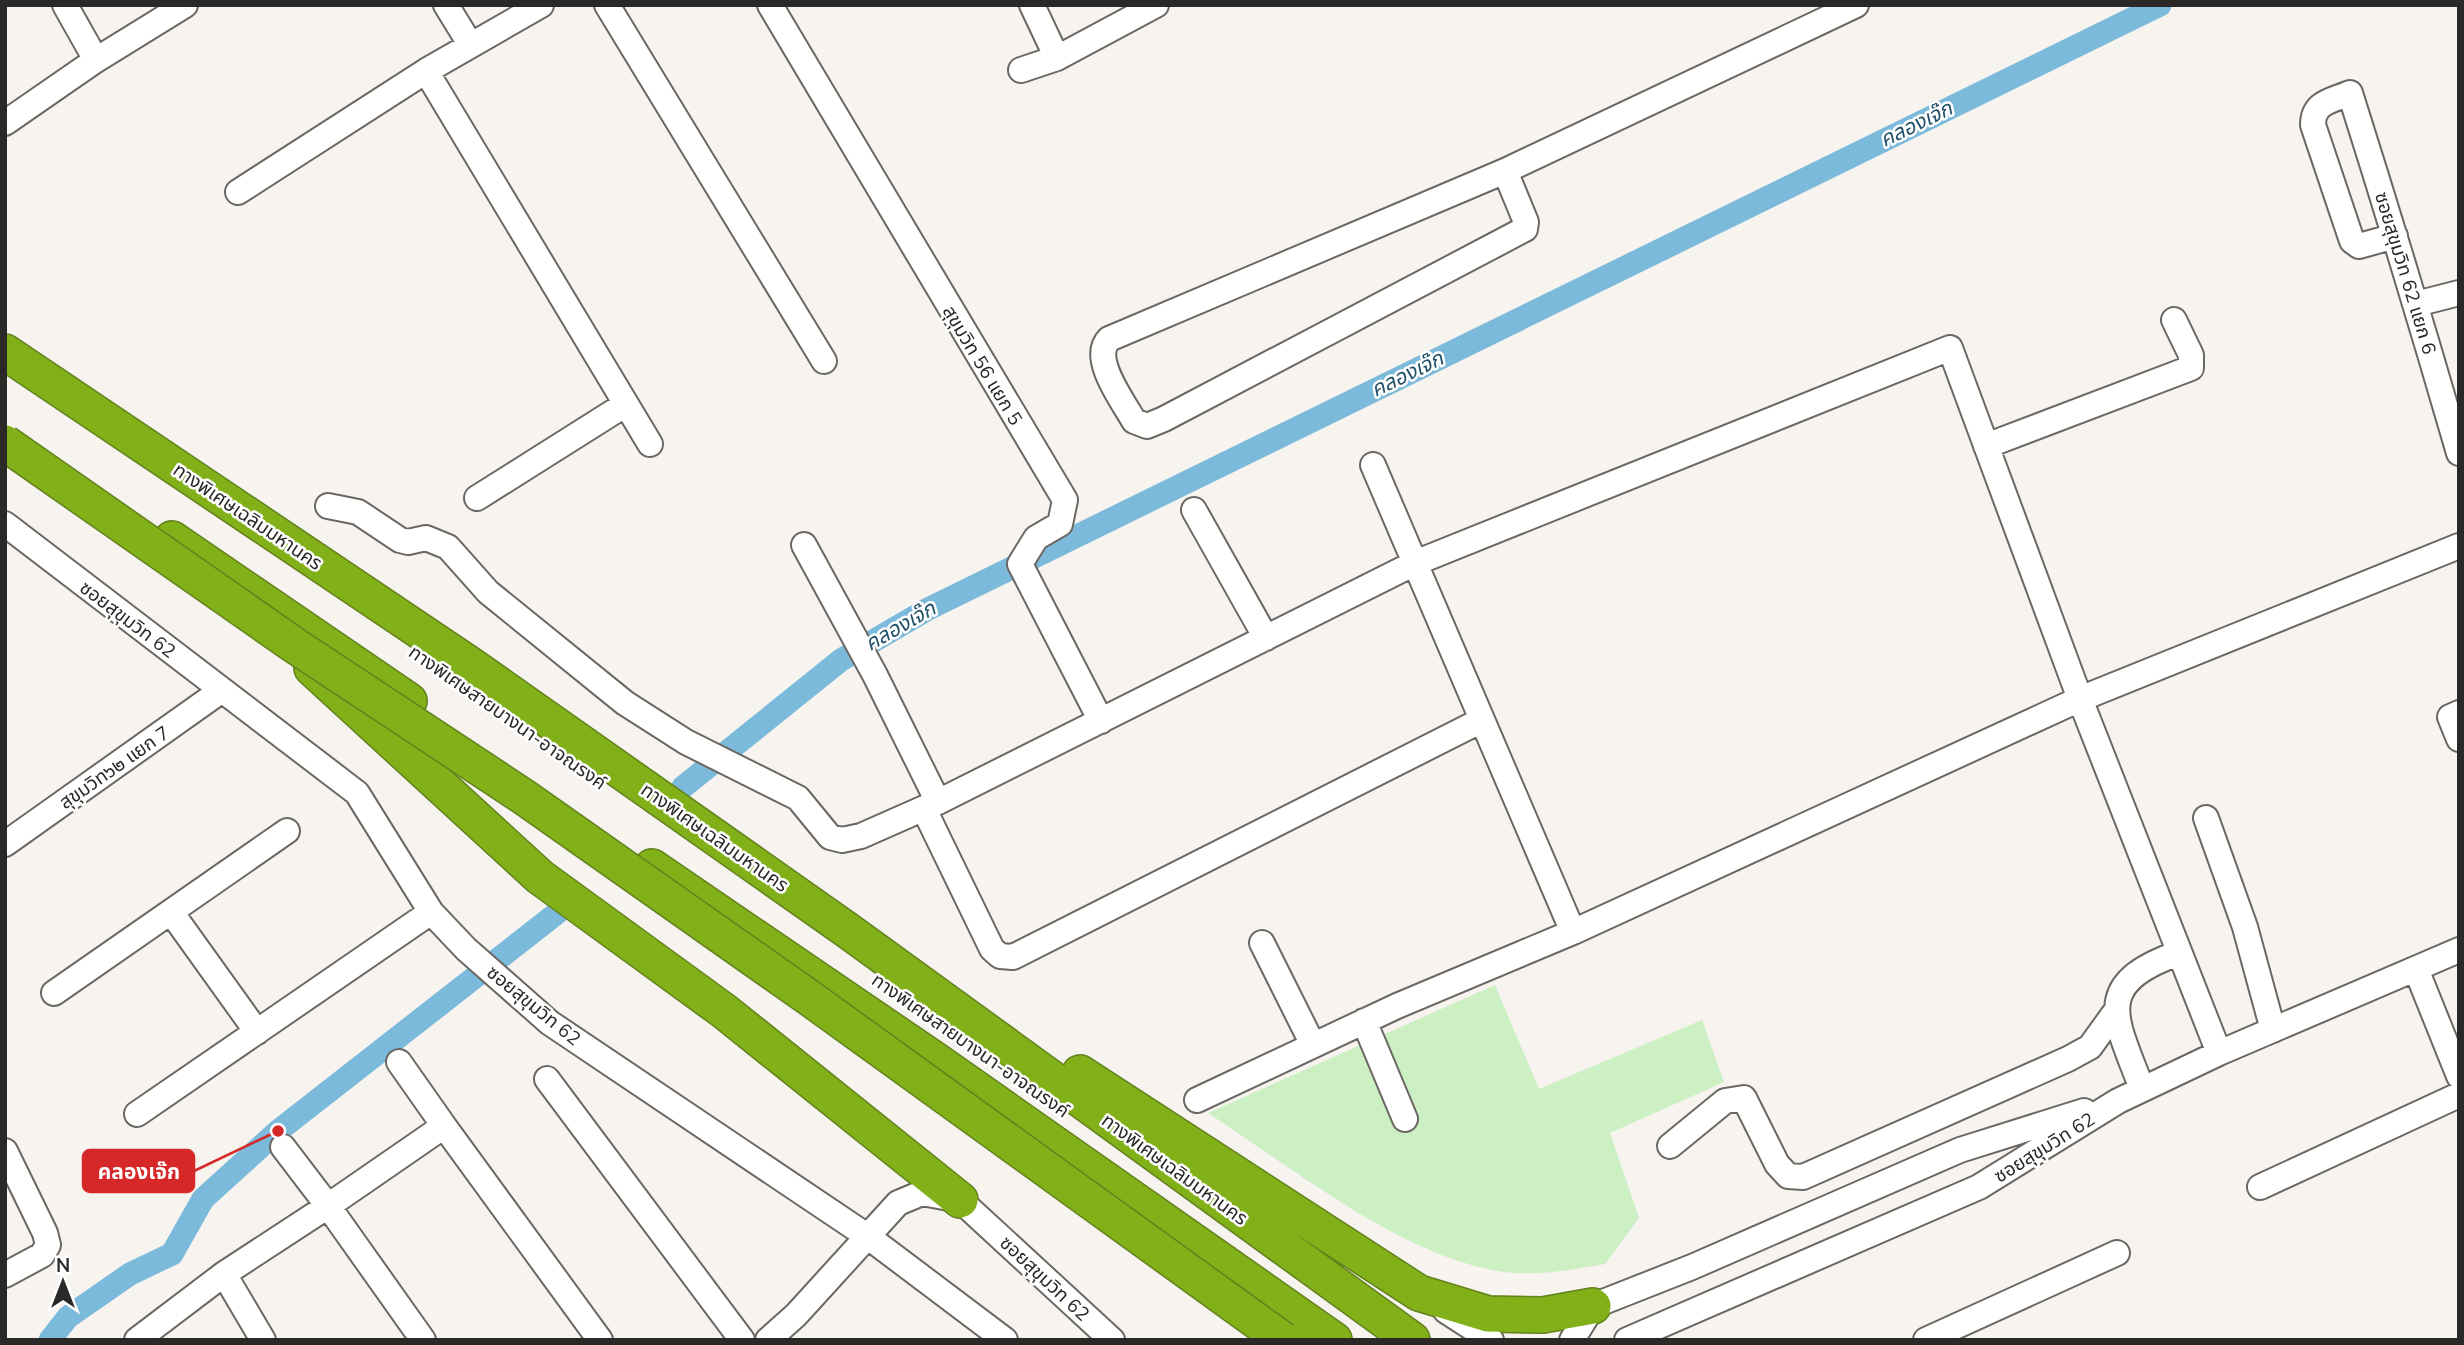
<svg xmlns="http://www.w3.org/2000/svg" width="2464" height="1345" font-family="'Nunito Sans','Noto Sans Thai',sans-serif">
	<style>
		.green { fill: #ccefc4 }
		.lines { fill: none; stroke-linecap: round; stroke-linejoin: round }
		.canal { stroke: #7cbadc; stroke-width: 23 }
		.minor-casing { stroke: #6b6863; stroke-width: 28 }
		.highway-casing { stroke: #63811e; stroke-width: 38 }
		.minor { stroke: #fff; stroke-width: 24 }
		.highway { stroke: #81b019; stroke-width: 35 }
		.highway-bridge-casing { stroke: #63811e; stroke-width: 38; stroke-linecap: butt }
		.highway-bridge { stroke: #81b019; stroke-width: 35 }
		.labels { text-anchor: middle; stroke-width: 5; stroke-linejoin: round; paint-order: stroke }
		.street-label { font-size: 19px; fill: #2b2927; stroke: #fff }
		.water-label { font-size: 21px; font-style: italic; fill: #21516a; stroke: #fff }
		.leader { fill: none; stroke: #d62828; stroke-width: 2.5 }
		.callout-dot { fill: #d62828; stroke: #fff; stroke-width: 2.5 }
		.callout { fill: #d62828; stroke: #d62828; stroke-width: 2.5 }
		.callout-label { font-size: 21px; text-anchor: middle; font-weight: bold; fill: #fff }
	</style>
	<rect width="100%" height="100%" fill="#f7f3ee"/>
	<path class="green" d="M1495,985L1539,1089L1702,1020L1724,1082L1610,1133L1639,1218L1605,1264C1571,1270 1539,1276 1504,1272C1405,1259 1291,1167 1208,1113Z"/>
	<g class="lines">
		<path class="canal" d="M683,787L841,660L928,609L2160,5
			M50,1340L68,1317L130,1274L172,1254L203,1199L278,1131L557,913"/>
		<g class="minor-casing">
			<path id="minor" d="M65,5L96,60L185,5
				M446,5L470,44
				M607,5L824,361
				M770,5L1065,500L1060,524L1036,538L1020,564L1101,721
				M1032,5L1057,58
				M1021,70L1057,58L1156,5
				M426,71L650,444
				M5,123L96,60
				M1505,171L1526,222L1525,229L1164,419L1147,426L1134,421C1123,401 1090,358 1109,339L1505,171L1856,5
				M238,192L426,71L541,5
				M2395,236L2359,246L2352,241L2313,125C2313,102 2331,101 2350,93C2388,213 2424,332 2459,453
				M2416,304L2459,293
				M1986,446L2191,368V355L2174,320
				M1373,465L1573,932
				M477,498L626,404
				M328,506L358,512L400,540L408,542L426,538L448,547L488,592L625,703L686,742L798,798L830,837L842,840L861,836L938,802L1415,563L1950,348L2080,699L2219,1053
				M1194,510L1266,638
				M5,524L357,793L431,912L466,949L550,1023L867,1236L1005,1340
				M804,545L875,675L938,802
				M2459,713L2450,717L2459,739
				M924,809L992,949L1000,956L1013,957L1482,720
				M2206,818L2245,927L2273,1030
				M5,844L222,690
				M171,912L257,1032
				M1262,943L1313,1045
				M2416,969L2459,1076
				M54,993L287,831
				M1364,1021L1405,1119
				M399,1062L444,1126
				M547,1079L742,1340
				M2142,1089C2116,1019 2090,984 2179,953
				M1197,1100L1397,1006L1573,932L2080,699L2459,546
				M137,1114L431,912
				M1670,1146L1725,1101L1744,1098L1777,1164L1788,1176L1803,1177L2068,1059L2090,1047L2116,1011
				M283,1147L328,1206L444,1126L600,1340
				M5,1151L45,1233L48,1245L42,1255L5,1275
				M2260,1187L2459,1095
				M1446,1311L1491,1340
				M137,1340L224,1274
				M263,1340L224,1274L328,1206L423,1340
				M768,1340L796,1315L898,1203L922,1193L960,1200L1112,1340
				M1572,1340L1593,1306L1692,1267L1960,1150L2084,1111
				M1627,1340L1979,1187L2118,1101L2219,1053L2459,950
				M1926,1340L2117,1253"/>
		</g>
		<g class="highway-casing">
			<path id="highway" d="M5,352L469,664L847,930L1412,1340
				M172,539L409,701
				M312,668L540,877L724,1011L960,1200
				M652,867L935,1060L1334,1340
				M1080,1073L1419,1293L1488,1314L1543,1315L1593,1306"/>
		</g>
		<use href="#minor" class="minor"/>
		<use href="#highway" class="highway"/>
		<g class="highway-bridge-casing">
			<path id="highway-bridge" d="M5,443L294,645L524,797L811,999L1283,1340"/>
		</g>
		<use href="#highway-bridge" class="highway-bridge"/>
	</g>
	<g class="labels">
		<g class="street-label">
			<text transform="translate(2406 273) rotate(73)" y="7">ซอยสุขุมวิท 62 แยก 6</text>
			<text transform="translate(983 365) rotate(59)" y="7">สุขุมวิท 56 แยก 5</text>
			<text transform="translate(248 516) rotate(34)" y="7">ทางพิเศษเฉลิมมหานคร</text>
			<text transform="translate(128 619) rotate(37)" y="7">ซอยสุขุมวิท 62</text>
			<text transform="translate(508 717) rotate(35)" y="7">ทางพิเศษสายบางนา-อาจณรงค์</text>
			<text transform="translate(114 767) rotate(-35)" y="7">สุขุมวิท๖๒ แยก 7</text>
			<text transform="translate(715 837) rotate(35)" y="7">ทางพิเศษเฉลิมมหานคร</text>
			<text transform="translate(534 1005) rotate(39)" y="7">ซอยสุขุมวิท 62</text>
			<text transform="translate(971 1045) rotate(35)" y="7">ทางพิเศษสายบางนา-อาจณรงค์</text>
			<text transform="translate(2044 1147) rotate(-32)" y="7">ซอยสุขุมวิท 62</text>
			<text transform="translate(1175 1169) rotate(36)" y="7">ทางพิเศษเฉลิมมหานคร</text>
			<text transform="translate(1045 1278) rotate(43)" y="7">ซอยสุขุมวิท 62</text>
		</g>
		<g class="water-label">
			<text transform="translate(1916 124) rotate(-26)" y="7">คลองเจ๊ก</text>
			<text transform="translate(1407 374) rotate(-26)" y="7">คลองเจ๊ก</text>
			<text transform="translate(900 626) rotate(-30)" y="7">คลองเจ๊ก</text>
		</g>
	</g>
	<path class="leader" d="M278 1131L194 1171"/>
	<circle class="callout-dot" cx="278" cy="1131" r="7"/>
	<rect class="callout" x="83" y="1150" width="111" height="42" rx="7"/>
	<g class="callout-label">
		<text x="139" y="1179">คลองเจ๊ก</text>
	</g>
	<rect width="2464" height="1345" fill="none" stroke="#2b2927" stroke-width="14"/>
	<g transform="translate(63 1282)" stroke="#ffffff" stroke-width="5" paint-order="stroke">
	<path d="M0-5L12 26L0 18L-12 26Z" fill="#2b2927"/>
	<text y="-10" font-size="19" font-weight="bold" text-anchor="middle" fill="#2b2927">N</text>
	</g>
</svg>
